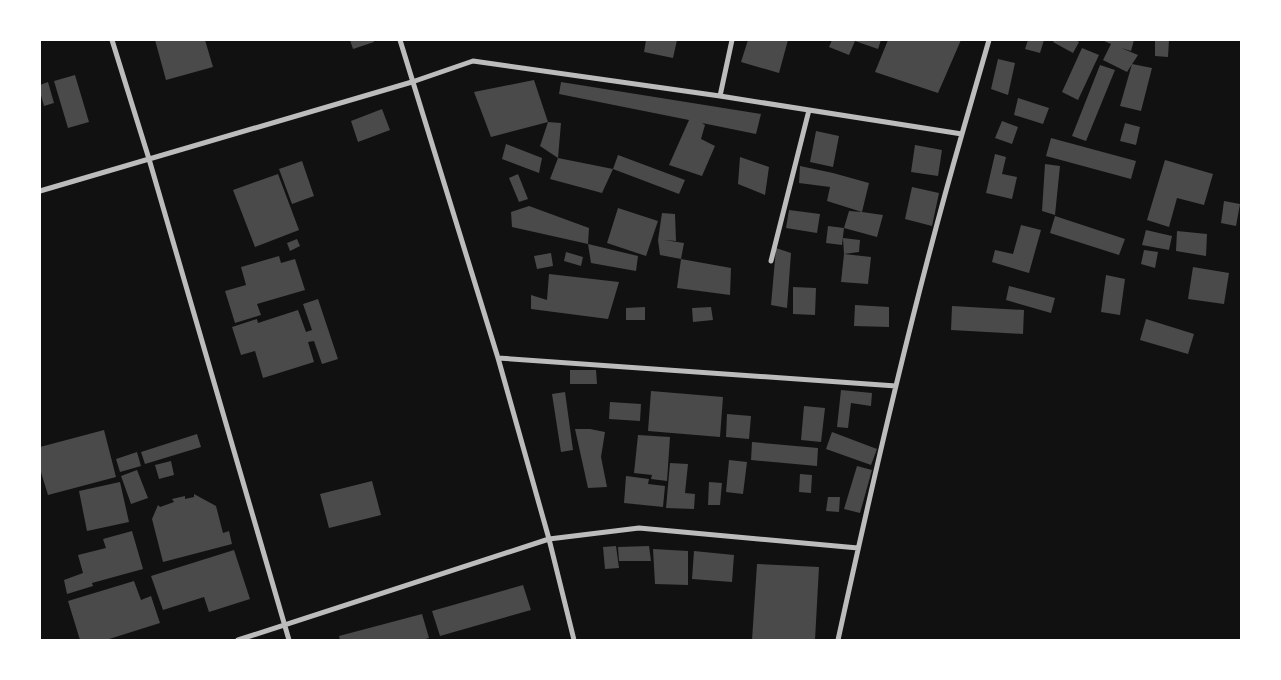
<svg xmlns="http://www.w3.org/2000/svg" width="1281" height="680" font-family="'Golos Text',sans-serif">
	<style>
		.building { fill: #4a4a4a }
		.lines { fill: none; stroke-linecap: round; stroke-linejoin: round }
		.minor { stroke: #bcbcbc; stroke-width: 5 }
	</style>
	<rect width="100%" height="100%" fill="#111"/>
	<path class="building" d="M155,40H205L213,67L166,80Z
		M350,40H373L374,42L353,49Z
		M646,40H677L673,58L644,52Z
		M748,40H788L779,73L741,62Z
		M832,40H881L878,49L855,41L849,55L829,47Z
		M888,40H961L938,93L875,72Z
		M1028,40H1044L1040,53L1025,49Z
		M1054,40H1076L1079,42L1073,53L1053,42Z
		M1102,40H1134L1131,51L1121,48L1138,55L1127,72L1103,60L1111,44Z
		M1155,40H1169L1168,57L1155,56Z
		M1082,48L1099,55L1078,100L1062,92Z
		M998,59L1015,63L1008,95L991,89Z
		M1132,64L1152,68L1141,111L1120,106Z
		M1100,65L1115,70L1086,141L1072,136Z
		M75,75L89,122L68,128L54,81Z
		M534,80L548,122L561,123L558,158L540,146L548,122L491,137L474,92Z
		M48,82L54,103L44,106L40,92V85Z
		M561,82L761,114L756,134L702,123L705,125L701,139L715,146L702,176L669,165L689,120L559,94Z
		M1018,98L1049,108L1043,124L1014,115Z
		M382,109L390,130L358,142L351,121Z
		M1002,121L1018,127L1012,144L995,138Z
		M1125,123L1140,127L1136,145L1120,141Z
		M816,131L839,136L833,167L810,162Z
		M1051,138L1136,161L1131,179L1046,156Z
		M506,144L542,158L539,173L502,159Z
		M915,145L942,150L938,176L911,172Z
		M995,154L1006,157L1002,174L1017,177L1012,199L986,193Z
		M618,155L685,180L679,194L613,169Z
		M740,157L769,167L765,195L738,184Z
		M558,158L613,169L602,193L550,179Z
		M1165,160L1213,174L1204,205L1177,198L1169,227L1147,220Z
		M302,161L314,196L292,204L279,169Z
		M1045,164L1060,166L1055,215L1042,211Z
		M800,166L833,173L869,183L862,212L883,215L877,237L844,228L842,245L826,243L828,226L844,228L849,211L862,212L827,201L830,187L799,183Z
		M278,174L299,230L255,247L233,190Z
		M518,174L528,199L519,202L509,178Z
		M912,187L939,193L932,226L905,219Z
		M1224,201L1240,204L1236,226L1221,223Z
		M529,206L589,228L588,244L512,227L511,212Z
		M618,208L658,221L646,256L607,243Z
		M789,210L820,214L817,233L786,228Z
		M662,213L675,214L676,241L664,240L684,243L681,259L731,268L730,295L677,288L681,259L660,255L658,240Z
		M1055,216L1125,239L1119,255L1050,233Z
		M1021,225L1041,230L1029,273L992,262L995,250L1013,254Z
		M1146,230L1172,236L1169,250L1142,245Z
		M1177,231L1207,234L1206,256L1176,251Z
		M843,238L860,240L859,252L844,254Z
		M297,239L300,246L290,251L287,243Z
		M588,244L638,256L636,271L591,263Z
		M776,248L791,253L787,308L771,305Z
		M1144,250L1158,252L1155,268L1141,264Z
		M566,252L583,257L581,266L564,261Z
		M551,253L553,266L537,269L534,256Z
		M844,254L871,257L868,284L841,282Z
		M279,256L281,263L295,259L305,290L257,304L261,315L235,323L225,291L246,285L241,267Z
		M1193,267L1229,273L1224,304L1188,299Z
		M549,274L619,282L608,319L531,309V295L547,300Z
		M1106,275L1125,279L1120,315L1101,312Z
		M1009,286L1055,298L1051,313L1006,300Z
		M793,287L816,288L815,315L793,314Z
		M318,299L338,359L322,364L314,341L308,342L314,362L263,378L255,351L241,355L232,327L257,319L258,323L298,310L306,332L312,330L303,304Z
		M855,305L889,307V327L854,326Z
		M952,306L1024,310L1023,334L951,330Z
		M645,307V320H626V308Z
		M711,307L713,320L693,322L692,308Z
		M1146,319L1194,334L1188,354L1140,340Z
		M570,370H596L597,384H570Z
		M841,390L872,393L871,406L851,403L848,428L837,427Z
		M651,391L723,397L720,437L648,431Z
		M565,392L573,450L561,452L552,394Z
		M610,402L641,404L640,421L609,419Z
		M804,406L825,408L821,442L801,440Z
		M727,414L751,416L749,439L726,437Z
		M575,429H590L605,432L601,457L607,487L588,488Z
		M104,430L116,477L48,495L40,469V447Z
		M832,432L877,449L871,465L826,449Z
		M197,434L201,447L145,464L141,452Z
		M638,435L670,437L667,481L651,479L652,475L634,473Z
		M752,442L818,448L817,466L751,460Z
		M137,452L141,466L120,472L116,459Z
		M729,460L747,462L743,494L726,492Z
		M171,461L174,475L159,479L155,465Z
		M670,463L688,464L685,493L695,494L694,509L666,508Z
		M857,466L872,470L860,513L844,509Z
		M137,470L148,498L131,504L121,476Z
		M800,474L812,475L811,493L799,492Z
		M626,476L649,479L648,484L665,486L663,507L624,503Z
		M372,481L381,515L329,528L320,494Z
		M120,482L129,522L87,531L79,491Z
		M709,482L722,483L720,505H708Z
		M194,494L216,506L223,533L229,531L232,544L163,562L152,519L158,505L160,507L174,502L172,499L185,496V499L194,497Z
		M828,497H840L839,512L826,511Z
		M132,531L143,569L92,583L93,586L67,594L64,580L83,573L78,555L106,548L103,539Z
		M616,546L619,568L605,569L603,547Z
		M649,546L651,561H619L618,547Z
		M653,549L688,551V585L655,584Z
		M234,550L250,599L209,612L204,597L163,610L151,576Z
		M694,551L734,555L732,582L692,579Z
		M757,564L819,567L815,640H752Z
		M134,581L141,600L151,596L160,623L106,640H80L68,601Z
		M523,585L531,610L440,636L432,611Z
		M422,614L429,638L422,640H340L339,636Z"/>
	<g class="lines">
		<path class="minor" d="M112,40L149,159L289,640
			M400,40L498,358L549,539L574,640
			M720,96L732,40
			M962,134L989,40
			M40,191L412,82L473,61L720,96L962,134C914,301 875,471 838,640
			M771,261L809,110
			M498,358L896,386
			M238,640L549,539L639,528L858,548"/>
	</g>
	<rect width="1281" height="680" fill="none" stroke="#ffffff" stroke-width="82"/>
</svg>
